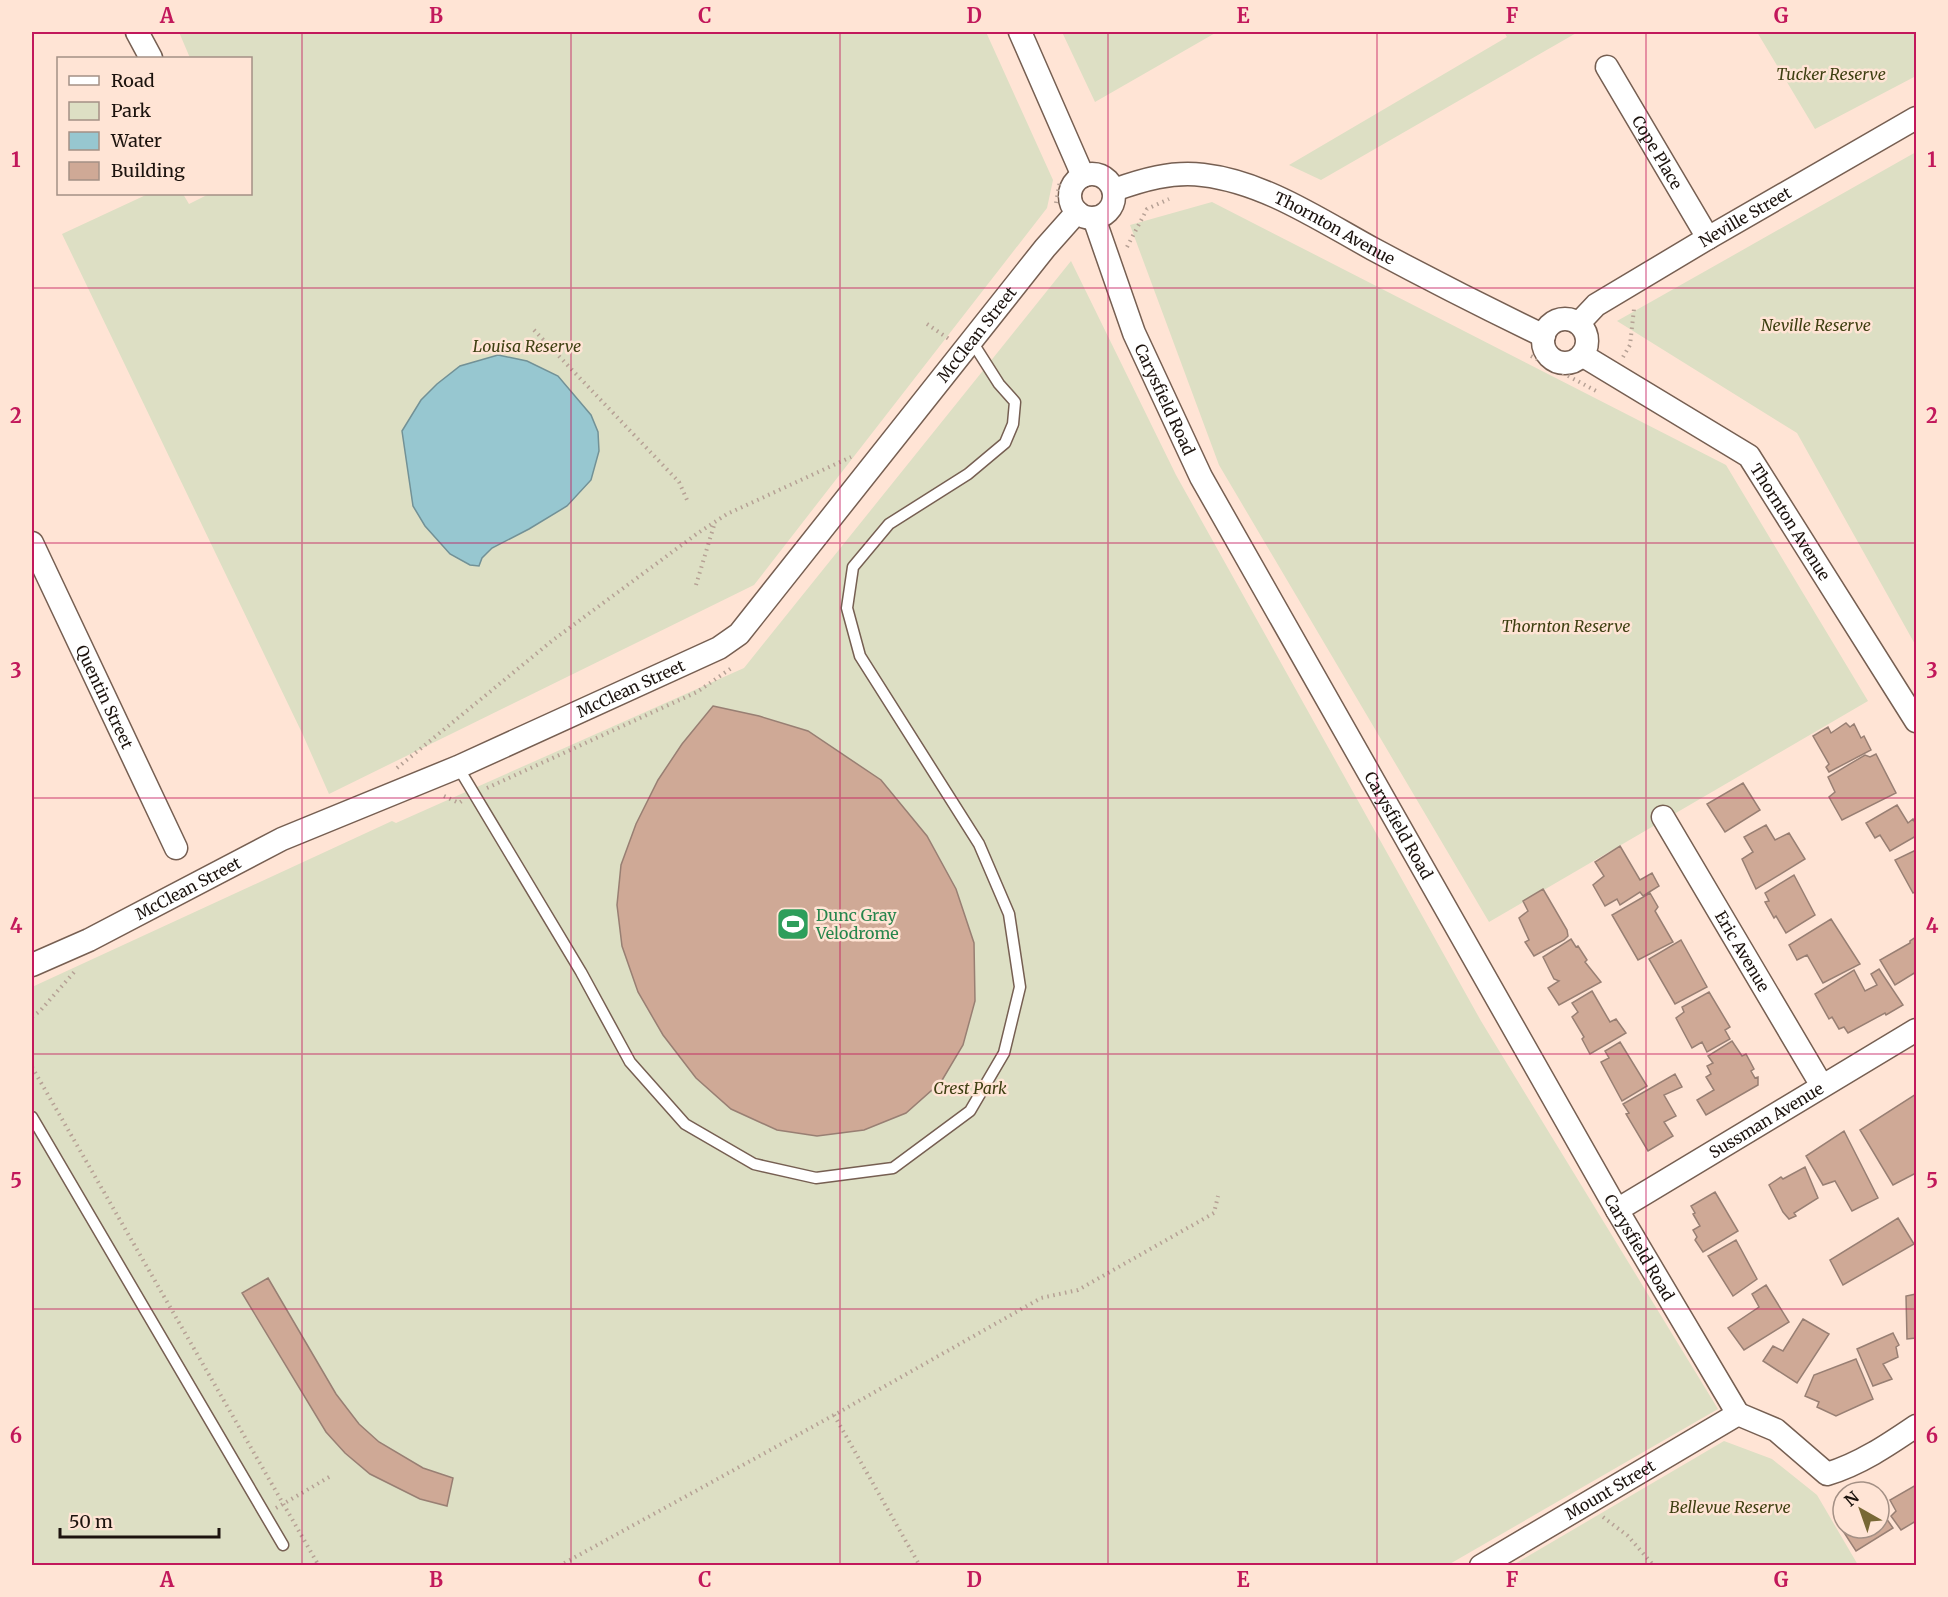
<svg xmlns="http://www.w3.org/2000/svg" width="1948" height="1597" font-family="Merriweather,serif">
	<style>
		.green { fill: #dddfc4 }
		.water { fill: #97c7d0; stroke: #729196; stroke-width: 1.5 }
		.building { fill: #cfa996; stroke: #987f73; stroke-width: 1.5 }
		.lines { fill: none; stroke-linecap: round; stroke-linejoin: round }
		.lane-casing { stroke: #765f52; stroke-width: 13 }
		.street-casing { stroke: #765f52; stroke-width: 25 }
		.path { stroke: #b6a195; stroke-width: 4; stroke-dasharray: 1.5 4.5; stroke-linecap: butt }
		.lane { stroke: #fff; stroke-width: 10 }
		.street { stroke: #fff; stroke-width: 22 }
		.grid { fill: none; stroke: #c2185b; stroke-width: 1.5; stroke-opacity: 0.55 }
		.labels { text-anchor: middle; stroke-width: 5; stroke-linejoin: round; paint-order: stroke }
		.park-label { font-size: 16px; font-style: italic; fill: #3e3f11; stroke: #ffe4d5 }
		.street-label { font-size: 16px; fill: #1c130e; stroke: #ffe4d5 }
		.leisure-label { font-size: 16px; fill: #27864d; stroke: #ffe4d5; text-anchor: start }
		.neatline { fill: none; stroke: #c2185b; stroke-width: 2 }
		.grid-label { font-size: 20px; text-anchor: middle; font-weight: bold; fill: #c2185b }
	</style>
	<rect width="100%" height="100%" fill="#ffe4d5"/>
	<path class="green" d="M179,32H986L1053,180L1047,208L754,585L329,794L303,735L62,234L148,194H183L189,204L209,194H250V58H190Z
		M1062,32H1217L1095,102Z
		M1504,32H1578L1321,180L1289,165L1507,37Z
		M1757,32H1916V76L1815,129Z
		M1916,152V646L1797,433L1617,321Z
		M1212,202L1726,465L1868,701L1489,922L1219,465L1130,225Z
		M1071,261L1176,475L1481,1021L1718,1409L1448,1565H32V987L392,821L396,823L744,668Z
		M1724,1441L1772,1459L1817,1495L1858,1565H1513Z"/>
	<path class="water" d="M498,355L527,361L558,376L591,415L598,432L599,451L591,480L567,506L529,529L492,548L482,558L479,566L470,565L450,554L425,526L413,506L402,431L421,400L437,384L460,366Z"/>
	<path class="building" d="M713,706L759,716L808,731L881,780L927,836L956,889L974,943L975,1001L963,1045L941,1082L906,1113L864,1130L817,1136L777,1130L731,1109L696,1078L663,1035L638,992L622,946L617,905L621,865L636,824L658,780L682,744Z
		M1846,723L1850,727L1854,724L1861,738L1864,736L1871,750L1829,772L1826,767L1829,764L1813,736L1828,727L1831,733Z
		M1876,754L1896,793L1842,820L1829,797L1835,792L1828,777L1865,755L1870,757Z
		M1743,783L1760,810L1725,832L1707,804Z
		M1897,805L1908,823L1913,819L1916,825V836L1890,851L1880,835L1875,838L1866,823Z
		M1766,825L1775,840L1789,833L1805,859L1756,889L1742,859L1753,852L1744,837Z
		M1620,846L1640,880L1652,873L1659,886L1643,896L1640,892L1620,905L1617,899L1605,906L1593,885L1604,876L1595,862Z
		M1916,850V891L1913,893L1895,860Z
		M1794,875L1815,915L1786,933L1776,916L1774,918L1765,902L1769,901L1765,893Z
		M1543,889L1567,930L1568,936L1564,940L1534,956L1525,942L1529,940L1519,918L1528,911L1523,901Z
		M1650,893L1658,907L1655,911L1673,942L1638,960L1612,915Z
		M1831,919L1860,964L1823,983L1807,955L1797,960L1789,945Z
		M1916,937V972L1895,985L1880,960L1910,943V941Z
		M1571,939L1576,947L1578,946L1587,960L1585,962L1601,982L1559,1005L1548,988L1559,981L1554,979L1543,957Z
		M1681,940L1707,987L1675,1004L1649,959Z
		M1879,969L1903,1005L1886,1015L1885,1013L1848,1033L1844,1027L1839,1029L1832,1017L1829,1019L1815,994L1854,970L1865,991L1877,985L1871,974Z
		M1592,991L1610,1022L1616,1019L1626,1033L1590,1054L1582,1039L1584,1037L1572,1017L1578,1012L1572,1003Z
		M1709,992L1730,1027L1725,1030L1730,1039L1707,1052L1702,1042L1692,1048L1676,1018L1684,1012L1682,1007Z
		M1732,1041L1742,1056L1746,1054L1754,1069L1751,1071L1755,1078L1758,1077V1085L1706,1115L1697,1100L1714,1090L1706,1077L1711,1074L1707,1066L1713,1063L1708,1056Z
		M1620,1042L1647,1086L1622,1101L1601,1062L1609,1058L1605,1051Z
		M1675,1074L1682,1087L1664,1095L1676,1116L1664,1122L1673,1136L1648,1151L1626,1114L1629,1113L1623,1104Z
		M1916,1094V1173L1893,1185L1860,1130Z
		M1844,1131L1878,1198L1852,1211L1835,1181L1823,1185L1806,1156Z
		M1805,1167L1818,1198L1794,1213L1796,1216L1789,1219L1783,1212L1769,1185L1781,1177L1783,1179Z
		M1715,1192L1738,1231L1703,1252L1695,1240L1697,1237L1693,1230L1700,1226L1693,1214L1695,1213L1691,1206Z
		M1898,1218L1914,1244L1843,1285L1830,1260Z
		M1736,1240L1757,1279L1733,1296L1708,1256Z
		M268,1278L336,1394L359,1424L379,1442L423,1468L453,1478L447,1506L420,1499L370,1474L345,1453L326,1432L242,1293Z
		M1766,1285L1789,1322L1744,1350L1728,1328L1759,1307L1752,1294Z
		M1916,1294V1338L1907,1339L1906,1296Z
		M1803,1319L1829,1334L1797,1383L1763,1361L1773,1346L1783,1351Z
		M1893,1333L1899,1345L1896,1347L1898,1357L1883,1364L1892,1379L1873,1386L1857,1349Z
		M1856,1359L1873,1399L1836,1416L1817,1407L1819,1402L1805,1396L1814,1375Z
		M1916,1485V1521L1901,1530L1891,1516L1896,1511L1890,1500Z
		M1879,1508L1893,1528L1856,1551L1843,1531L1847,1528H1879Z"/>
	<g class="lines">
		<g class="lane-casing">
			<path id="lane" d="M458,767L581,972L630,1062L685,1124L754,1164L816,1178L893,1168L970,1111L1004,1053L1020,987L1009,914L979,844L860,656L847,608L853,567L889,524L968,474L1005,443L1013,424L1015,402L999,384L971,340
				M32,1117L283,1545"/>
		</g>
		<g class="street-casing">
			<g id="street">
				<path d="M137,32L151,58"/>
				<path d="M1020,32L1083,176"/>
				<path id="s1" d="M1607,67L1708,238"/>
				<circle cx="1092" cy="196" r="22"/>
				<path id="s2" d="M1114,190C1142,180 1172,171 1203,175C1264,182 1320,220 1373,249C1429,279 1486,308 1544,336"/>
				<path id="s3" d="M1094,218L1134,333L1201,477L1617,1210L1738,1414"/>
				<circle cx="1565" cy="341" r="22"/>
				<path id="s4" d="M1579,323L1596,305L1708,238L1916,118"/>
				<path id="s5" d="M1582,355L1749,456L1916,721"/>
				<path id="s6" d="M32,543L176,848"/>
				<path id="s7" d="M1663,817L1822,1086"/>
				<path id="s8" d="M32,965L89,940L282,839L458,767L719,648L739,634L1045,248L1077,212"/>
				<path id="s9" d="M1617,1210L1916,1030"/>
				<path d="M1738,1414L1776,1430L1827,1474C1860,1464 1888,1445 1916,1426"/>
				<path id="s10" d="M1481,1566L1738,1414"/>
			</g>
		</g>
		<path class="path" d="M1056,203L1060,181
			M1127,247L1147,209L1169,199
			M927,324L949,339
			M534,330L679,482L687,500
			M1531,356L1598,392
			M1623,357L1630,345L1634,309L1636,308
			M696,585L715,522
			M397,768L553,640L698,533L727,514L851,457
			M487,788L697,692L733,667
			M444,796L459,803L462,801
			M32,1017L40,1011L76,970
			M32,1067L319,1566
			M834,1415L920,1566
			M276,1508L331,1476
			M1603,1517L1628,1536L1654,1566
			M559,1566L834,1415L1041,1298L1078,1290L1214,1213L1218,1196"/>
		<use href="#lane" class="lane"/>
		<use href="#street" class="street"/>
	</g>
	<path class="grid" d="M302,32V1566M571,32V1566M840,32V1566M1108,32V1566M1377,32V1566M1646,32V1566M32,288H1916M32,543H1916M32,798H1916M32,1054H1916M32,1309H1916"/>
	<defs>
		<g id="stadium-square" transform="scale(1.725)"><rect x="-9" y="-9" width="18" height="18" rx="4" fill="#2e9e5b" stroke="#ffe4d5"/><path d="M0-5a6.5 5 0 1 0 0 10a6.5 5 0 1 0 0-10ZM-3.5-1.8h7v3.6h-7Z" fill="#fff"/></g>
	</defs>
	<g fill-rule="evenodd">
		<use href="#stadium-square" x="793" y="924"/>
	</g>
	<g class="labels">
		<g class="park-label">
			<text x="1831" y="80">Tucker Reserve</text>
			<text x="1816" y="331">Neville Reserve</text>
			<text x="527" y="352">Louisa Reserve</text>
			<text x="1566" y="632">Thornton Reserve</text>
			<text x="970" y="1094">Crest Park</text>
			<text x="1730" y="1513">Bellevue Reserve</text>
		</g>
		<g class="street-label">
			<text dy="6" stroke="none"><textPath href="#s1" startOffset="99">Cope Place</textPath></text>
			<text dy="6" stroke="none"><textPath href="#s4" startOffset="198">Neville Street</textPath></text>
			<text dy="6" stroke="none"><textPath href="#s2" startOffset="234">Thornton Avenue</textPath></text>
			<text dy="6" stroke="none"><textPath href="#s8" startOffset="1164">McClean Street</textPath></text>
			<text dy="6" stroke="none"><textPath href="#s3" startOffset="195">Carysfield Road</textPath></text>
			<text dy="6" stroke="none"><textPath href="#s5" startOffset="273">Thornton Avenue</textPath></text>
			<text dy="6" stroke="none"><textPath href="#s8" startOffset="660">McClean Street</textPath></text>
			<text dy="6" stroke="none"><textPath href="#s6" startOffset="170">Quentin Street</textPath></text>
			<text dy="6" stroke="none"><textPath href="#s3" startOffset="681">Carysfield Road</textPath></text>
			<text dy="6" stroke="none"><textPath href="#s8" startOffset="174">McClean Street</textPath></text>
			<text dy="6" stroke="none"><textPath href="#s7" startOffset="156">Eric Avenue</textPath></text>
			<text dy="6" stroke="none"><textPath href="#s9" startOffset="174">Sussman Avenue</textPath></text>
			<text dy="6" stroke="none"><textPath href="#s3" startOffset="1167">Carysfield Road</textPath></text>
			<text dy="6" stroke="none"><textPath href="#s10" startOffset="150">Mount Street</textPath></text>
		</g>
		<g class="leisure-label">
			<text x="816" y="921">Dunc Gray<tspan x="816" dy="18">Velodrome</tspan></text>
		</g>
	</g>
	<rect width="1948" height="1597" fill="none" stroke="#ffe4d5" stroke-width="66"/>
	<rect x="57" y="57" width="195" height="138" fill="#ffe4d5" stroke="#a49085" stroke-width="1.5"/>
	<rect x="69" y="76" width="30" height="9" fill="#ffffff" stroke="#a49085" stroke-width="1.5"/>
	<text x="111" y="87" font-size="18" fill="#1c130e">Road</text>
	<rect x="69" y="102" width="30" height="18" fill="#dddfc4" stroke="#a49085" stroke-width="1.5"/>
	<text x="111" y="117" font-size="18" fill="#1c130e">Park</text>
	<rect x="69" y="132" width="30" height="18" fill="#97c7d0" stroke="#a49085" stroke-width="1.5"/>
	<text x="111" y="147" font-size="18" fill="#1c130e">Water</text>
	<rect x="69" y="162" width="30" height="18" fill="#cfa996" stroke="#a49085" stroke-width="1.5"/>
	<text x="111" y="177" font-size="18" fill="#1c130e">Building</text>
	<g transform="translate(1861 1510) rotate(320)"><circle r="28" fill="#ffe4d5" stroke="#a49085" stroke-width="1.5"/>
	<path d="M0-4.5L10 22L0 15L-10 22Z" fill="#786836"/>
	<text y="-9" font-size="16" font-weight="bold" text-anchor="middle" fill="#1c130e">N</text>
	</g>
	<path d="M60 1528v9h159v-9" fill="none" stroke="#1c130e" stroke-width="3"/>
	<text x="69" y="1528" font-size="18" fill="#1c130e" stroke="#ffe4d5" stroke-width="4.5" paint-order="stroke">50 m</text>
	<rect x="33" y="33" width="1882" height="1531" class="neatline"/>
	<g class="grid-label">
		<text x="167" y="23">A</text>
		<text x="436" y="23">B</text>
		<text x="705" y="23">C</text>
		<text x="974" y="23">D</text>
		<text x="1243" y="23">E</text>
		<text x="1512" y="23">F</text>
		<text x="1781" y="23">G</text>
		<text x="16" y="167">1</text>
		<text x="1932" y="167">1</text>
		<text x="16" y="423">2</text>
		<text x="1932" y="423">2</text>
		<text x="16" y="678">3</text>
		<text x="1932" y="678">3</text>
		<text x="16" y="933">4</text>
		<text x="1932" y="933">4</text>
		<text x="16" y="1188">5</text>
		<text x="1932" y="1188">5</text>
		<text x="16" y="1443">6</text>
		<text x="1932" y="1443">6</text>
		<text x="167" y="1587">A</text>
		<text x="436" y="1587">B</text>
		<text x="705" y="1587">C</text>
		<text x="974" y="1587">D</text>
		<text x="1243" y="1587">E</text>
		<text x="1512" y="1587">F</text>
		<text x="1781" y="1587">G</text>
	</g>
</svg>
